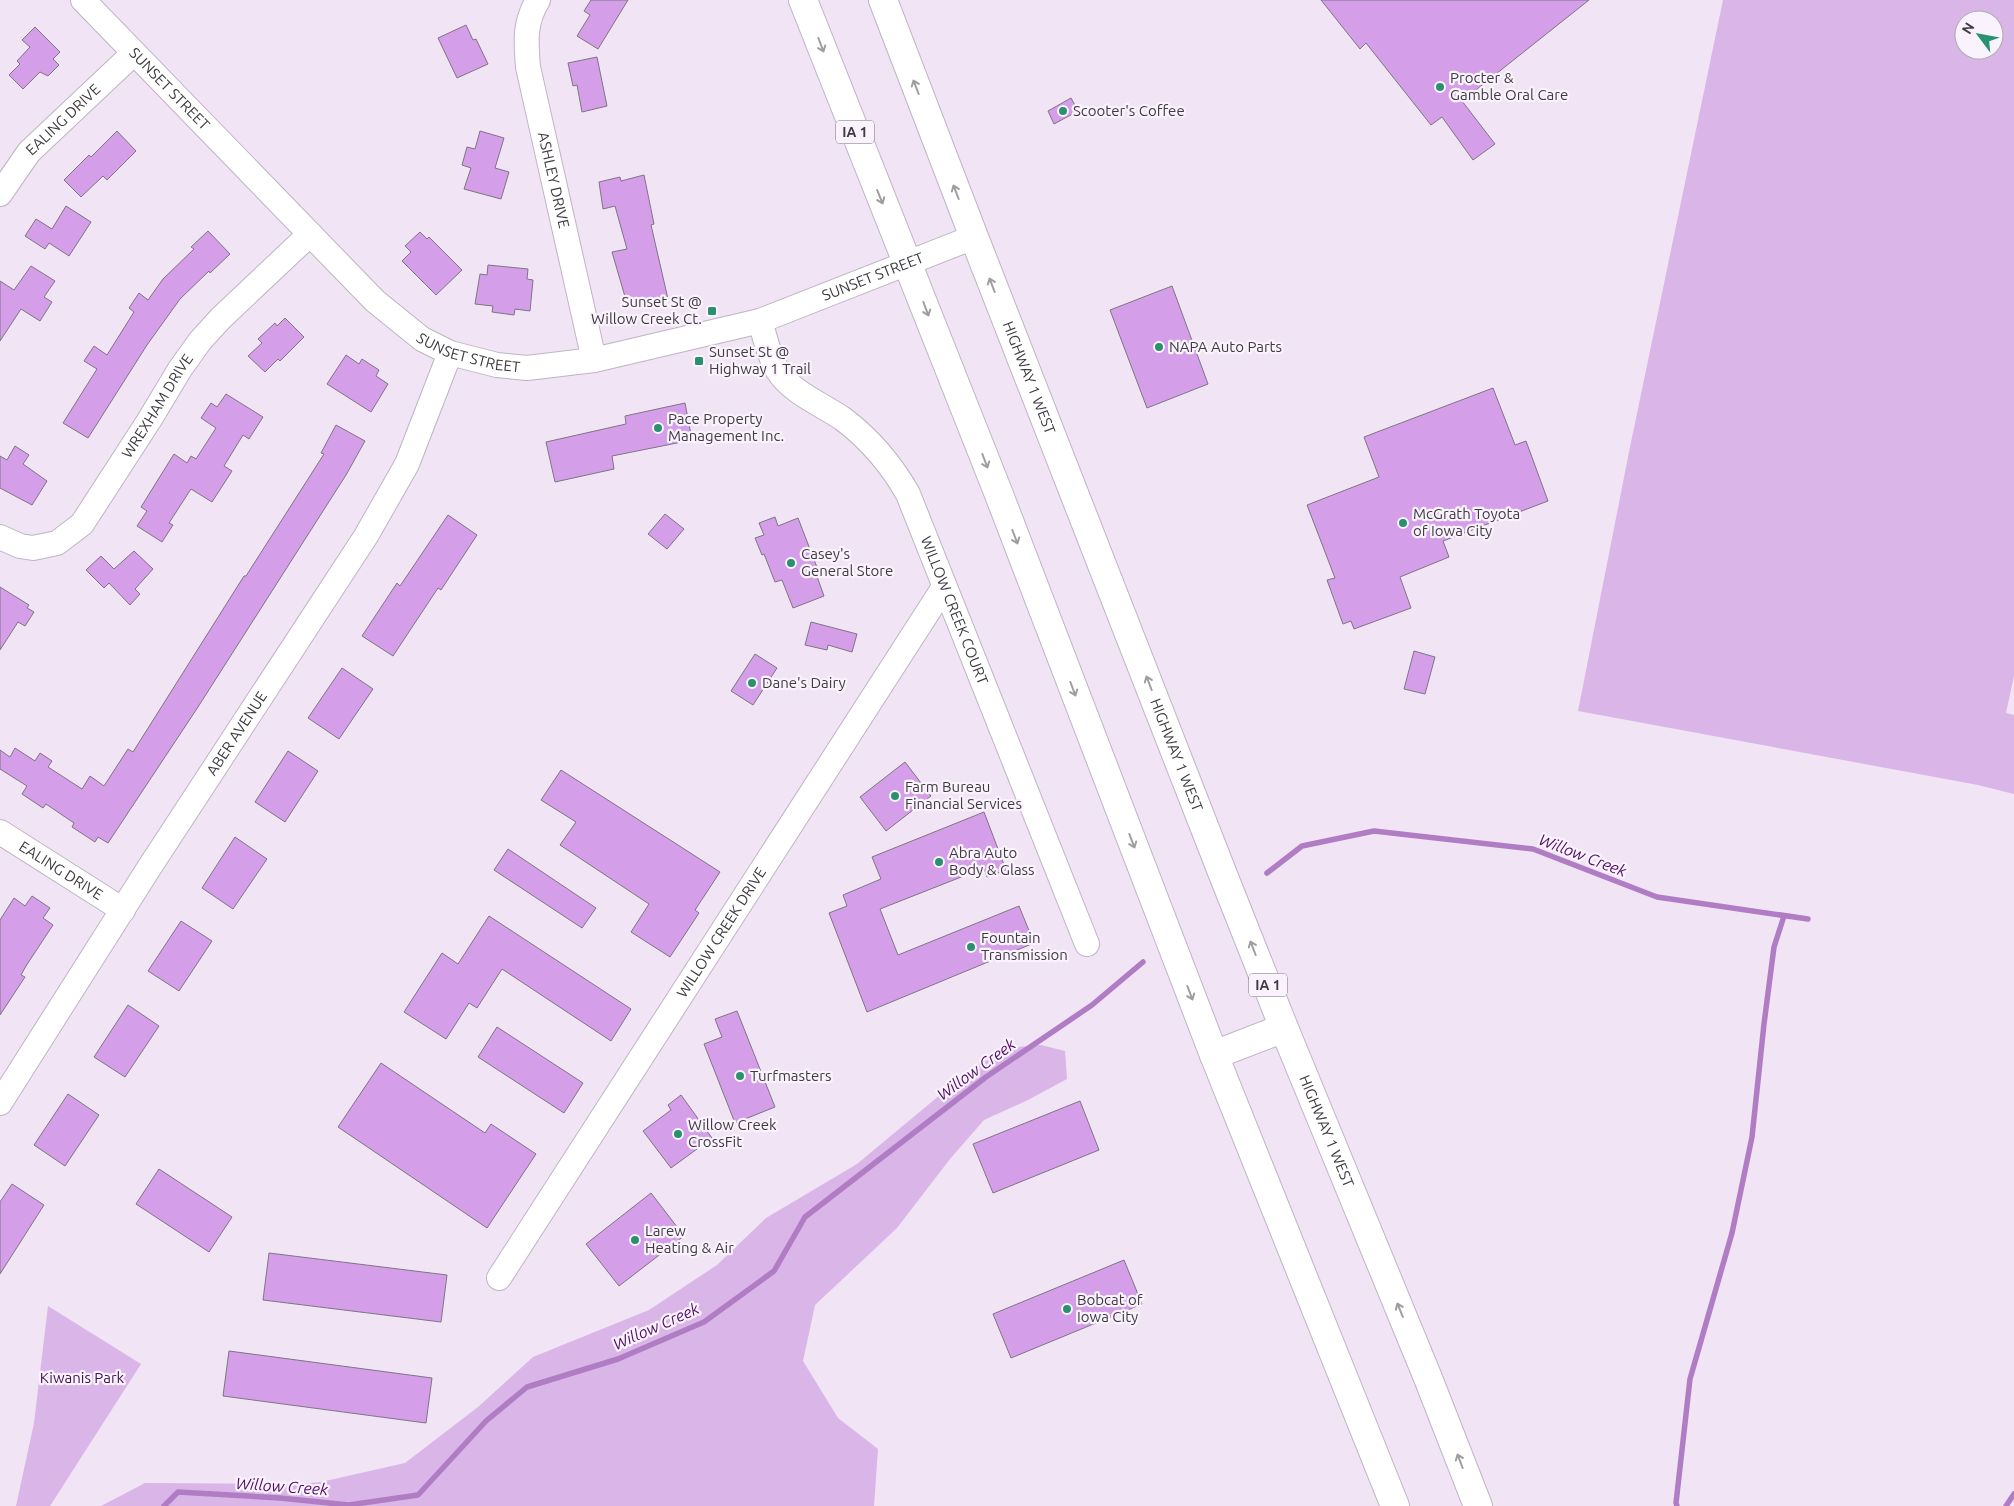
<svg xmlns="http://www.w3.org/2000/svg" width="2014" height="1506" font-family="Ubuntu,sans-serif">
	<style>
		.green { fill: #d9b6e7; fill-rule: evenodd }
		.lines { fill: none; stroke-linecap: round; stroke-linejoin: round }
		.stream { stroke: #b07dc4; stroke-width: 5.5 }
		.building { fill: #d49fe8; stroke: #7f7484 }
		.minor-casing { stroke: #bfb4c4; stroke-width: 26 }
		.major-casing { stroke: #bfb4c4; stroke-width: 30 }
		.minor { stroke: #fff; stroke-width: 24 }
		.major { stroke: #fff; stroke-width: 28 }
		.oneway { stroke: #9f9da0 }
		.poi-dot { fill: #29916f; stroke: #faf3fd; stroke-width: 2 }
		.labels { text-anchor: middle; stroke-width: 4.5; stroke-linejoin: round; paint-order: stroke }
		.shield { fill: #faf3fd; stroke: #777279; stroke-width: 1 }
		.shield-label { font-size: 14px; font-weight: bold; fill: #3f3b41 }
		.poi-label { font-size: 15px; fill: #3f3b41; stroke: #faf3fd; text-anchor: start }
		.street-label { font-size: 15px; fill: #3f3b41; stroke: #faf3fd }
		.park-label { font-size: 15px; fill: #410f51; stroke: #faf3fd }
		.water-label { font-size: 16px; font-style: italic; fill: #500c65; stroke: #faf3fd }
	</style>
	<rect width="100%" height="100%" fill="#f0e4f5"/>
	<path class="green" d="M1723,0H2014V676L2006,713L2014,715V794L1978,785L1578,711L1630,447ZM1964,20H1994V50H1964Z
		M1041,1045L1065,1051L1067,1079L1028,1100L984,1120L950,1159L897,1228L815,1305L803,1361L838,1418L878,1449L874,1506H101L145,1483L298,1484L321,1482L405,1463L478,1407L533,1357L649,1310L717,1265L766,1218L857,1164L976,1065L1018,1047Z
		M48,1306L141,1364L50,1506H16L34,1423Z"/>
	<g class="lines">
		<path class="stream" d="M1267,873L1302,846L1374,831L1533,849L1657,897L1808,919
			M164,1506L178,1492L280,1498L349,1505L418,1495L486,1421L527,1387L618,1359L704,1322L774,1271L805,1217L986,1077L1092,1005L1143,962
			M1677,1506L1676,1503L1690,1379L1732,1233L1752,1137L1764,1024L1774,947L1784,916
			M2006,1506L2014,1494"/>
	</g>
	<path class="building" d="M591,0H628L598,49L577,36L590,15L584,11Z
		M1321,0H1589L1462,101L1495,144L1473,160L1442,117L1431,125L1366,43L1360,49Z
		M466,25L473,40L476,39L488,64L457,78L438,38Z
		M35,27L60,52L53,59L59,65L48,76L40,72L23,89L9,75L20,64L17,61L30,47L22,40Z
		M597,57L607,106L582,112L577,85L573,86L568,63Z
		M1071,98L1078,111L1054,124L1048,111Z
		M117,131L136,151L107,180L103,176L81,197L64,180L89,155L91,157Z
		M480,131L504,138L495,168L509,172L501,199L464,189L471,168L462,165L467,147L475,149Z
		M644,175L654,224L651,225L668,299L628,307L612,252L627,249L615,206L603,209L599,182L620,177L621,181Z
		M66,206L91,222L69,256L49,243L45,249L25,236L36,219L52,229Z
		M208,231L230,254L210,273L209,271L180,299L147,345L88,438L63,423L97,369L84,361L94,346L107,355L134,312L129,308L139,293L148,300L163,279L194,249L191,247Z
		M420,232L427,239L429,237L462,270L436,295L402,261L411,252L405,246Z
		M488,265L528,269L527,279L533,280L530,311L515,309L514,315L492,312L493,306L475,304L480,274L487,275Z
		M31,266L55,281L44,297L52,302L40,321L21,309L0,341V281L14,290Z
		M1172,286L1208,384L1147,408L1110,310Z
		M285,318L304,337L280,361L278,359L265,372L248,356L262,343L258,339L275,323L277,326Z
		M346,355L359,364L362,359L379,370L376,376L388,384L371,412L327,384Z
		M1493,388L1515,445L1526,441L1548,501L1443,541L1449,557L1400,577L1411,608L1354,629L1351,621L1343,624L1327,580L1335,578L1307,505L1379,477L1364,437Z
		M226,394L263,417L249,439L243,435L224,466L232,471L212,502L191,489L169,523L173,525L162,542L137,526L147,511L141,507L174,454L187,463L191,456L196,459L216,428L201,418L211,403L217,407Z
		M685,403L692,440L612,456L614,469L555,482L546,442L626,424L625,416Z
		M336,425L365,441L346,475L198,707L108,843L98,837L95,842L72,827L74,823L46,804L43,808L22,794L27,786L0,769V750L10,757L15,748L35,761L40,753L52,761L48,767L82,789L90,776L104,786L128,749L133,752L244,576H246L324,454L321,453Z
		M15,446L29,455L23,464L47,481L32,505L0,488V456L7,460Z
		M665,514L684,529L667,549L648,534Z
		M448,515L477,535L441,590L438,588L393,656L362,636L397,583L400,586Z
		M775,517L778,526L798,518L818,570L815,571L824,596L793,608L782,580L775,582L764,554L762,555L755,538L764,535L759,523Z
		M134,551L153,569L135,589L140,594L130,605L109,583L104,588L86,570L101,556L114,569Z
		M0,587L29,605L27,608L34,612L25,626L18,622L0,650Z
		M811,622L857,634L852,652L828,645L827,650L805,645Z
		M1414,651L1435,657L1425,694L1404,689Z
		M755,654L777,668L753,705L731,691Z
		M342,668L373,689L339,739L308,718Z
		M288,751L318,771L285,822L255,802Z
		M905,762L931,796L886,831L860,797Z
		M561,770L720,872L695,910L699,913L670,957L631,932L649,904L560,845L576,822L541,800Z
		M984,812L1006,870L987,877L984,868L880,909L898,955L1019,906L1034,943L867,1012L829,913L847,906L843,895L881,879L872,857Z
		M235,837L267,859L233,909L202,888Z
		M508,849L596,908L582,928L494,870Z
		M32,896L50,908L43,918L53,925L26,966L21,975L25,977L0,1015V920L14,898L25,906Z
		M489,916L631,1009L611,1041L502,969L477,1008L469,1003L446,1039L404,1012L442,953L458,964Z
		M181,921L212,941L179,991L148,971Z
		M128,1005L159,1026L125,1077L94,1057Z
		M737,1011L775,1107L735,1123L704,1044L722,1037L715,1019Z
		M497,1027L583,1083L564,1113L478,1057Z
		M381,1063L485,1133L491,1124L536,1154L487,1228L338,1127Z
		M68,1094L99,1115L65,1166L34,1145Z
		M681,1095L712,1138L671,1168L643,1131L671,1110L668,1105Z
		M1080,1101L1099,1150L993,1193L973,1144Z
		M159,1169L232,1217L209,1252L136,1204Z
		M12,1184L44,1205L0,1274V1202Z
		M651,1193L684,1236L619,1286L586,1244Z
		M269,1253L447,1275L441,1322L263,1300Z
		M1124,1260L1142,1304L1011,1358L993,1314Z
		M229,1351L432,1378L426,1423L223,1396Z"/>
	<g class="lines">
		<g class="minor-casing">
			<g id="minor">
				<path id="s1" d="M83,0L375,301L422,339L450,353L497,365L527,368L594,360L760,321L974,237"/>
				<path id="s2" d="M538,0C524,23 526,42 528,67L594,360"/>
				<path id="s3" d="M0,194L29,152L134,53"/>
				<path id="s4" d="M760,321C765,337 769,357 778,371C792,393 823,405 843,419C871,440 891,464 908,494L1087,944"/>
				<path id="s5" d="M0,537L20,546L33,548L57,543L82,524L150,419L180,369L200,341L221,318L310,234"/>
				<path id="s6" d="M0,832L123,910"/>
				<path id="s7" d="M0,1103L149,868L366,536L407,464L450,353"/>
				<path id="s8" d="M499,1278L944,587"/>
			</g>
		</g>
		<g class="major-casing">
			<g id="major">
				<path d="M803,0L998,492L1214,1055L1395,1506"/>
				<path id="s9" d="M883,0L974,237L1222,872L1284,1028L1428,1378L1478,1506"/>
				<path d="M1214,1055L1284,1028"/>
			</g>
		</g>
		<use href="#minor" class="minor"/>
		<use href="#major" class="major"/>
	</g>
	<defs><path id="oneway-shaft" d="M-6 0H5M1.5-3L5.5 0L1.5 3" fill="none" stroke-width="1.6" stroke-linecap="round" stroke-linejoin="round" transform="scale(1.25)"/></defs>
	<g class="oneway">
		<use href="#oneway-shaft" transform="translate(821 45) rotate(69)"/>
		<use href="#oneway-shaft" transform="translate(916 87) rotate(-111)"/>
		<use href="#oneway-shaft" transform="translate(956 192) rotate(-111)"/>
		<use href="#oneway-shaft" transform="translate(880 197) rotate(68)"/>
		<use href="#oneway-shaft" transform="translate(992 285) rotate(-111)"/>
		<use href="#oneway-shaft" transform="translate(926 309) rotate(69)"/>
		<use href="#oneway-shaft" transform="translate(985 461) rotate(69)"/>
		<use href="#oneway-shaft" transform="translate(1015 537) rotate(69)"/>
		<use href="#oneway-shaft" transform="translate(1149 683) rotate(-111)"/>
		<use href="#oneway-shaft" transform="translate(1073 689) rotate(69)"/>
		<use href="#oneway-shaft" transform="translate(1132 841) rotate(69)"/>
		<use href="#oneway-shaft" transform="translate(1253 948) rotate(-111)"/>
		<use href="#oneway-shaft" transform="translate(1190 993) rotate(69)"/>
		<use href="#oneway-shaft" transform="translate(1400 1310) rotate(-112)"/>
		<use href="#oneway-shaft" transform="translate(1460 1461) rotate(-111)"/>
	</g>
	<g class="poi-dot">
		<circle cx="1440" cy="87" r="5"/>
		<circle cx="1063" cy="111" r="5"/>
		<rect x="707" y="306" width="10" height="10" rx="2.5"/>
		<circle cx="1159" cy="347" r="5"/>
		<rect x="694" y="356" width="10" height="10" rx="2.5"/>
		<circle cx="658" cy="428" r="5"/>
		<circle cx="1403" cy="523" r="5"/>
		<circle cx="791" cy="563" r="5"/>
		<circle cx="752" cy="683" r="5"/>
		<circle cx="895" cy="796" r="5"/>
		<circle cx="939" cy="862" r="5"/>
		<circle cx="971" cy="947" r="5"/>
		<circle cx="740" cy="1076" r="5"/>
		<circle cx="678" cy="1134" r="5"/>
		<circle cx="635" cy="1240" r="5"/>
		<circle cx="1067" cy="1309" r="5"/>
	</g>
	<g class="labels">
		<g class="shield">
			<rect x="836" y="120.5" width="38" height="23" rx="4"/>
			<rect x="1249" y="973.5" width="38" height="23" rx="4"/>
		</g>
		<g class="shield-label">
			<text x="855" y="137">IA 1</text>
			<text x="1268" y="990">IA 1</text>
		</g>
		<g class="poi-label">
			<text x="1450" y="83">Procter &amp;<tspan x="1450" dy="17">Gamble Oral Care</tspan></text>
			<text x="1073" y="116">Scooter's Coffee</text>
			<text x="702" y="307" text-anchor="end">Sunset St @<tspan x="702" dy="17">Willow Creek Ct.</tspan></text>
			<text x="1169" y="352">NAPA Auto Parts</text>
			<text x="709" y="357">Sunset St @<tspan x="709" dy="17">Highway 1 Trail</tspan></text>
			<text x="668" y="424">Pace Property<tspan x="668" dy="17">Management Inc.</tspan></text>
			<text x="1413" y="519">McGrath Toyota<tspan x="1413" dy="17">of Iowa City</tspan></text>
			<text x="801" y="559">Casey's<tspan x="801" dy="17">General Store</tspan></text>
			<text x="762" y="688">Dane's Dairy</text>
			<text x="905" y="792">Farm Bureau<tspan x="905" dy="17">Financial Services</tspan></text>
			<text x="949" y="858">Abra Auto<tspan x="949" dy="17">Body &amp; Glass</tspan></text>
			<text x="981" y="943">Fountain<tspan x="981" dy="17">Transmission</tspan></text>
			<text x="750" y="1081">Turfmasters</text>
			<text x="688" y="1130">Willow Creek<tspan x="688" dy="17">CrossFit</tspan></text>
			<text x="645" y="1236">Larew<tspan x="645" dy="17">Heating &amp; Air</tspan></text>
			<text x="1077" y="1305">Bobcat of<tspan x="1077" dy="17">Iowa City</tspan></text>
		</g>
		<g class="street-label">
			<text dy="5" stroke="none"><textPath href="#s1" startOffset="124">SUNSET STREET</textPath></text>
			<text dy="5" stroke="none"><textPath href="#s3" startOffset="98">EALING DRIVE</textPath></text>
			<text dy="5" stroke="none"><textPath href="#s2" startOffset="185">ASHLEY DRIVE</textPath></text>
			<text dy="5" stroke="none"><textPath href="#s1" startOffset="949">SUNSET STREET</textPath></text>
			<text dy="5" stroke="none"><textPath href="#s1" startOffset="529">SUNSET STREET</textPath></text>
			<text dy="5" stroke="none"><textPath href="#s9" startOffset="405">HIGHWAY 1 WEST</textPath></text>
			<text dy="5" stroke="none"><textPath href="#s5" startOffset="231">WREXHAM DRIVE</textPath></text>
			<text dy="5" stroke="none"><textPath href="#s4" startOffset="360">WILLOW CREEK COURT</textPath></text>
			<text dy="5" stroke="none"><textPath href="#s7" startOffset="439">ABER AVENUE</textPath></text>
			<text dy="5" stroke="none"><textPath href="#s9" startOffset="810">HIGHWAY 1 WEST</textPath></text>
			<text dy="5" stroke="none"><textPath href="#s6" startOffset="72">EALING DRIVE</textPath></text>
			<text dy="5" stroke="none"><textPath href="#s8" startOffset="411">WILLOW CREEK DRIVE</textPath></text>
			<text dy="5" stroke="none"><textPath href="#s9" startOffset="1215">HIGHWAY 1 WEST</textPath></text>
		</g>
		<g class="park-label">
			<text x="82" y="1383">Kiwanis Park</text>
		</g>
		<g class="water-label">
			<text transform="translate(1583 855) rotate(21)" y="6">Willow Creek</text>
			<text transform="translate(976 1069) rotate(-36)" y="6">Willow Creek</text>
			<text transform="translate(656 1326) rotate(-24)" y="6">Willow Creek</text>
			<text transform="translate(282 1486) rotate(4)" y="6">Willow Creek</text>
		</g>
	</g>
	<g transform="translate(1979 35) rotate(302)"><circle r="24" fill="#faf3fd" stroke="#afa9b2"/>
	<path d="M0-4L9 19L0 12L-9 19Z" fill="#29916f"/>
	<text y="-8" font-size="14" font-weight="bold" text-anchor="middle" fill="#3f3b41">N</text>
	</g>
</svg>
